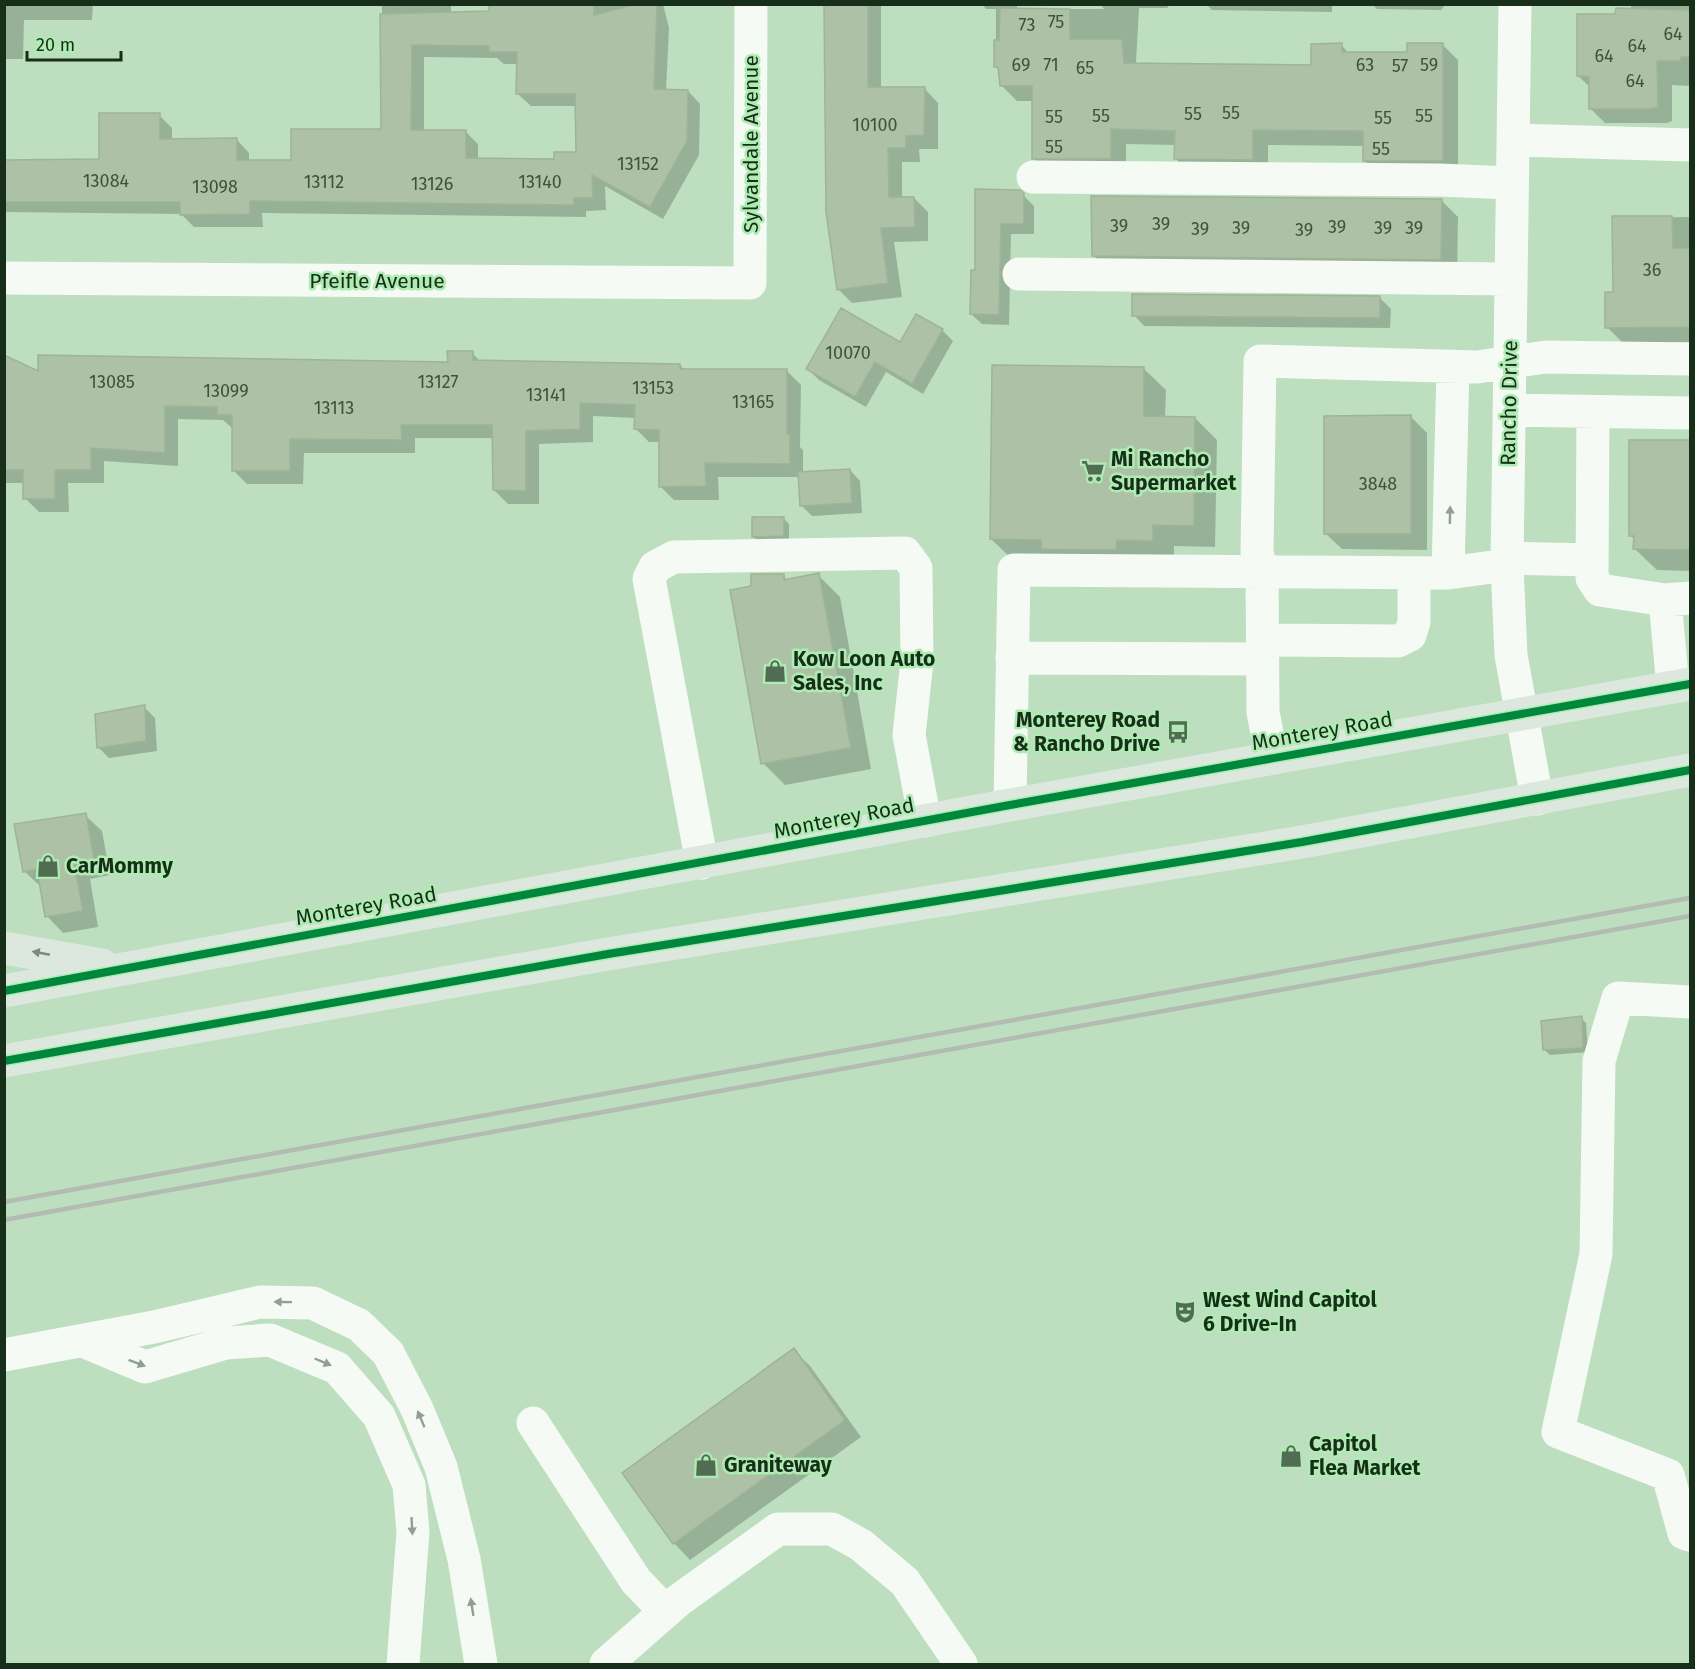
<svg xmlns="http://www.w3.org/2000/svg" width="1695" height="1669" font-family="'Fira Sans',sans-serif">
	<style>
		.shadow { fill: #0003; fill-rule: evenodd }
		.building { fill: #acc1a6; stroke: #9fb397; stroke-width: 1.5; fill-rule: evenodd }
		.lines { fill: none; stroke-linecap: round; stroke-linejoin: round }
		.minor { stroke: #f5faf5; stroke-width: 33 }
		.major { stroke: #dce8de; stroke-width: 33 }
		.rail { stroke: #b3bbb3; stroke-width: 4.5 }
		.cycleway-casing { stroke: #afecb3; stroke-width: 11 }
		.cycleway { stroke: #00873e; stroke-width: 8 }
		.oneway { fill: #919e92 }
		.oneway2 { fill: #7a8b7c }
		.labels { text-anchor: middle; stroke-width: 5; stroke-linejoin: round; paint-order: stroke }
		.number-label { font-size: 18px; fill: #3c533c }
		.street-label { font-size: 21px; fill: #172e19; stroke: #afecb3 }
		.poi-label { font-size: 21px; font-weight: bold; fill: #172e19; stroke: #afecb3; text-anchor: start }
	</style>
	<rect width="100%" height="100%" fill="#bddebf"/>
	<path class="shadow" d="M4,4H93L92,20H24L23,59H4Z
		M382,4H451V14L491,12V4H663L669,28L666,91H688L700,104L699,155L663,219L605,186L606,210L586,211V217L262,213L263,227H194L181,214L4,212V161H100L159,115L172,128V140H237L249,153V162H292L382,131ZM424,57L497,58L504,64H518V94L531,106H577L578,154L555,161L478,160V144L465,131L424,132Z
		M827,4H881V88H924L938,103V149H919L920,162H902V199L914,198L928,212V241L894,242L902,297L852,303L838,289Z
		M982,4H1017V9H1104L1100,4H1171L1167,8H1139L1136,62L1139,65L1312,66L1341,45L1349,53H1409L1443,45L1458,60V176H1380L1364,160V146L1268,145V175L1191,174L1176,159V145L1126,144V174L1049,173L1033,158L1034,101H1017L1001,85L1000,71L996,67V9H986Z
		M1206,4H1332V12L1212,10Z
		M1372,4H1446L1441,10L1377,9Z
		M1631,4H1690V86L1672,85V121L1667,123H1605L1590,108L1591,88L1578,76L1617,15L1631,10Z
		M977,191H1019L1034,206V234H1011L1009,325L982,324L971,314L977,272Z
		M1441,200L1458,217L1457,275L1110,272L1093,255Z
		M1690,217V342H1622L1607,327L1615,294L1613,218Z
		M1380,298L1391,309L1390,328L1144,326L1134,315Z
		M942,330L953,341L923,394L886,372L866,407L819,380L808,369Z
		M472,353L480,361L680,365L685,371H787L801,385L800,447L803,450V473L850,470L860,481L862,513L812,516L801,505L800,477H718L719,500H674L660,486V442H649L635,428L636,418L593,416V442L539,444V504H508L494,490L493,438H415V453H304L303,484H247L234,471L232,428L223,420L178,419V466L104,461V483H68L69,512H39L25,498V483H4V357L39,373L449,363Z
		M1144,369L1166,390L1165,418H1195L1217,440L1215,547L1174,546V562L1013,560L991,539Z
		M1411,417L1427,433V550L1342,549L1325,533Z
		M1630,441L1690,442V571L1657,570L1635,549V540L1630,535Z
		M784,519L789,524V541H758L753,536Z
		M783,575L788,581L818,575L840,597L871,769L785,785L763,763Z
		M144,707L155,718L157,751L109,758L99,748Z
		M85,815L102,831L110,875L90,879L98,927L63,933L47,916L41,887L24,871Z
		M1581,1018L1586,1023L1588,1052L1550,1055L1545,1050Z
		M793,1350L810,1366L861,1437L690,1560L674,1543Z"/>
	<path class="building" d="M489,4H594V15L637,4H657L654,89L688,90L687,141L650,207L592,175L593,198H574V205L250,201V214L180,215V202H4V160L99,159V113H160V139L237,138V160H291V129H381L380,14L489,11ZM412,45L489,46V52H517L516,94H575L576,152H554V159L466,158V130H411Z
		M824,4H868V87H925L924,135L906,136V148H888L889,197H914L915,227L881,228L888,283L837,290L826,212Z
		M1000,8L1070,9V39H1122L1124,63L1311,65V44L1342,43V52H1407V43H1443V161H1363V131L1253,130V160L1174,159L1175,131L1111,129V159H1032V86H1000L998,67H994V40H999Z
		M1616,8L1690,10V57H1681V61H1657L1658,107L1651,109H1589V77L1577,76V14H1615Z
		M975,189L1020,190L1024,193V224H1001L999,315L970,314L971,270H975Z
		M1091,196L1442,199L1441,260L1092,256Z
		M1612,216H1672L1673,248H1690V327L1605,328V292H1613Z
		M1132,294L1380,296V318L1132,316Z
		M841,308L900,342L916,314L943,329L912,384L875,362L855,397L806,369Z
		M447,351H473V360L680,364V369H787V434H790V464L705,463L706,486L659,487V430L634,429L635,405L580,403V429L526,431V491L493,490L492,425H401L402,440L290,439V471H232V415H217V407L165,406V453L91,448V470H55V499H23V470H4V355L38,371V355L448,362Z
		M992,365L1144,367V416L1195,417L1194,526L1153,525V541L1117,540L1116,550L1041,549V540L990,539Z
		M1411,415V534H1324V416Z
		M1629,440H1690V550L1633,549L1634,536H1629Z
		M850,469L852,503L800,506L798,472Z
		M752,517H784V536L752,537Z
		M819,573L851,748L761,764L730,590L751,586V574H784V580Z
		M145,705L146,741L97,748L95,714Z
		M86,813L94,859L74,863L83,911L45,917L37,869L23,872L14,824Z
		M1582,1016L1583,1048L1543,1050L1541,1021Z
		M794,1348L845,1420L673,1544L622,1473Z"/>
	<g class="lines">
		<path class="minor" d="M1515,4L1507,565L1511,655L1537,799
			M1513,140L1690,145
			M1033,177L1439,180L1512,183
			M1019,274L1511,279
			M4,278L750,283L751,4
			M1509,410L1690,413
			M1593,412L1592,578L1600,590L1665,600L1690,598
			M1507,558L1592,560
			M1448,573L1453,366
			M1665,600L1673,687
			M1263,640L1398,641L1410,635L1414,622V573
			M1012,658L1262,659
			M1272,758L1263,712L1262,572L1257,552L1260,361L1477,367L1546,357L1690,359
			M1010,805L1014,570L1448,573L1507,565
			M702,863L649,579L655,567L674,557L905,553L916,568L917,661L909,735L925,821
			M1690,1002L1618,998L1599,1061L1596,1254L1558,1432L1668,1475L1684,1533L1690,1535
			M83,1341L145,1367L226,1343L270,1340L337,1368L379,1416L409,1485L413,1532L403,1664
			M4,1355L154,1327L260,1302L313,1303L359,1325L388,1353L417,1409L441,1467L464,1559L481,1664
			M533,1423L636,1581L665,1611
			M606,1664L679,1600L778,1529H832L861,1545L905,1582L961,1664"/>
		<path class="major" d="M4,948L102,965
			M4,991L1010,805L1690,684
			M4,1061L608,954L1302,842L1690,770"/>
		<path class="rail" d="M4,1202L1690,898
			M4,1220L1690,916"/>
		<g class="cycleway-casing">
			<path id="cycleway" d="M4,991L1010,805L1690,684
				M4,1061L608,954L1302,842L1690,770"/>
		</g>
		<use href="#cycleway" class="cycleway"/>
	</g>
	<defs><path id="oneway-solid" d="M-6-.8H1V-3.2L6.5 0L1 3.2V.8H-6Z" transform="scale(1.5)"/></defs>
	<g class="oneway">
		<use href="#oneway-solid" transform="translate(1450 515) rotate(-89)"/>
		<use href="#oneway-solid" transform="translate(283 1302) rotate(-179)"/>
		<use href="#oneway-solid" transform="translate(323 1362) rotate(23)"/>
		<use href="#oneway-solid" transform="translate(137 1363) rotate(21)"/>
		<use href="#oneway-solid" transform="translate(421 1419) rotate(-113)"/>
		<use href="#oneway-solid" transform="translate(412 1526) rotate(87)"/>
		<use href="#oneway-solid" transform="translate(472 1607) rotate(-99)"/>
	</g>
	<use class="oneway2" href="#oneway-solid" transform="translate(41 953) rotate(-169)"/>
	<defs>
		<g id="supermarket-bare" transform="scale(1.8)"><path d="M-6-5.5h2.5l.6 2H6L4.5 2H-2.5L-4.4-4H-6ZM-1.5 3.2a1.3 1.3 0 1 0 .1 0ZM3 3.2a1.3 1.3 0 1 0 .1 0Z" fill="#516c53" stroke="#afecb3" stroke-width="2.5" paint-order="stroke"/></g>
		<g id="shop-bare" transform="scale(1.8)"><path d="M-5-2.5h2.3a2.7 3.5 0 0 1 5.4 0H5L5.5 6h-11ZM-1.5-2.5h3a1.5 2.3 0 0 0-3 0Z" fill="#516c53" stroke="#afecb3" stroke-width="2.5" paint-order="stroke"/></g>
		<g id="bus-bare" transform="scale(1.8)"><path d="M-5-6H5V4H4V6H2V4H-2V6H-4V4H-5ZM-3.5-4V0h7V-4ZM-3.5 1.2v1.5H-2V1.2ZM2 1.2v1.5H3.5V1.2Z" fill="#516c53" stroke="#afecb3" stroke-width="2.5" paint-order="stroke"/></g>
		<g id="theatre-bare" transform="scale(1.8)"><path d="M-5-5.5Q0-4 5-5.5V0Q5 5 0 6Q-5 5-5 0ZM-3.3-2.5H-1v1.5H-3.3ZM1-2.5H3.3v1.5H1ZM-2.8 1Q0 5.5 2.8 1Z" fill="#516c53" stroke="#afecb3" stroke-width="2.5" paint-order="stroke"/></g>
	</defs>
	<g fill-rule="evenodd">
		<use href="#supermarket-bare" x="1093" y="471"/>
		<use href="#shop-bare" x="775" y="671"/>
		<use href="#bus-bare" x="1178" y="732"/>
		<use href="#shop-bare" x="48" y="866"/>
		<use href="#theatre-bare" x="1185" y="1312"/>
		<use href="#shop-bare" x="1291" y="1456"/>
		<use href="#shop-bare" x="706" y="1465"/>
	</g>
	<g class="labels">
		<g class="number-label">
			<text x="1056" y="28">75</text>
			<text x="1027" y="31">73</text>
			<text x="1673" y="40">64</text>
			<text x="1637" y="52">64</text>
			<text x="1604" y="62">64</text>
			<text x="1021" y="71">69</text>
			<text x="1051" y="71">71</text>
			<text x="1365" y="71">63</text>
			<text x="1429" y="71">59</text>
			<text x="1400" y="72">57</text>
			<text x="1085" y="74">65</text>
			<text x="1635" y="87">64</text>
			<text x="1231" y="119">55</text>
			<text x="1193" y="120">55</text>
			<text x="1101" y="122">55</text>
			<text x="1424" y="122">55</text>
			<text x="1054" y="123">55</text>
			<text x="1383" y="124">55</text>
			<text x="875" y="131">10100</text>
			<text x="1054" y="153">55</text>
			<text x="1381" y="155">55</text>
			<text x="638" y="170">13152</text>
			<text x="106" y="187">13084</text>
			<text x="324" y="188">13112</text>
			<text x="540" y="188">13140</text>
			<text x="432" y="190">13126</text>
			<text x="215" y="193">13098</text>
			<text x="1161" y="230">39</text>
			<text x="1119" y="232">39</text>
			<text x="1337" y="233">39</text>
			<text x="1241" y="234">39</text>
			<text x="1383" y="234">39</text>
			<text x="1414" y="234">39</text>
			<text x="1200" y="235">39</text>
			<text x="1304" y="236">39</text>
			<text x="1652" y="276">36</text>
			<text x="848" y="359">10070</text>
			<text x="112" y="388">13085</text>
			<text x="438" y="388">13127</text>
			<text x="653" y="394">13153</text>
			<text x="226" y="397">13099</text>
			<text x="546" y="401">13141</text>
			<text x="753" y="408">13165</text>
			<text x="334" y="414">13113</text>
			<text x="1378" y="490">3848</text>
		</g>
		<g class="street-label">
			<text transform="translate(751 144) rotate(-90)" y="7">Sylvandale Avenue</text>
			<text x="377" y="288">Pfeifle Avenue</text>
			<text transform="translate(1509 403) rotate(-89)" y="7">Rancho Drive</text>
			<text transform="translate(1322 731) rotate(-10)" y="7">Monterey Road</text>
			<text transform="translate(844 818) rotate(-11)" y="7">Monterey Road</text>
			<text transform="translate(366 906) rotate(-10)" y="7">Monterey Road</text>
		</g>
		<g class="poi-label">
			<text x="1111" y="466">Mi Rancho<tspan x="1111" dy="24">Supermarket</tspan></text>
			<text x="793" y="666">Kow Loon Auto<tspan x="793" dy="24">Sales, Inc</tspan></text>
			<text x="1160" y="727" text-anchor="end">Monterey Road<tspan x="1160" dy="24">&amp; Rancho Drive</tspan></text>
			<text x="66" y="873">CarMommy</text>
			<text x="1203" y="1307">West Wind Capitol<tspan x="1203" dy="24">6 Drive-In</tspan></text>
			<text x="1309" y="1451">Capitol<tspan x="1309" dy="24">Flea Market</tspan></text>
			<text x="724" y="1472">Graniteway</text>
		</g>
	</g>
	<rect width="1695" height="1669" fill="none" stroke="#172e19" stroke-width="12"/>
	<path d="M27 51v9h94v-9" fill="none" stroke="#172e19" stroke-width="3"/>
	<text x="36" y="51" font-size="18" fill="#172e19" stroke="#afecb3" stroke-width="4.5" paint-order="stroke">20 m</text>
</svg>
